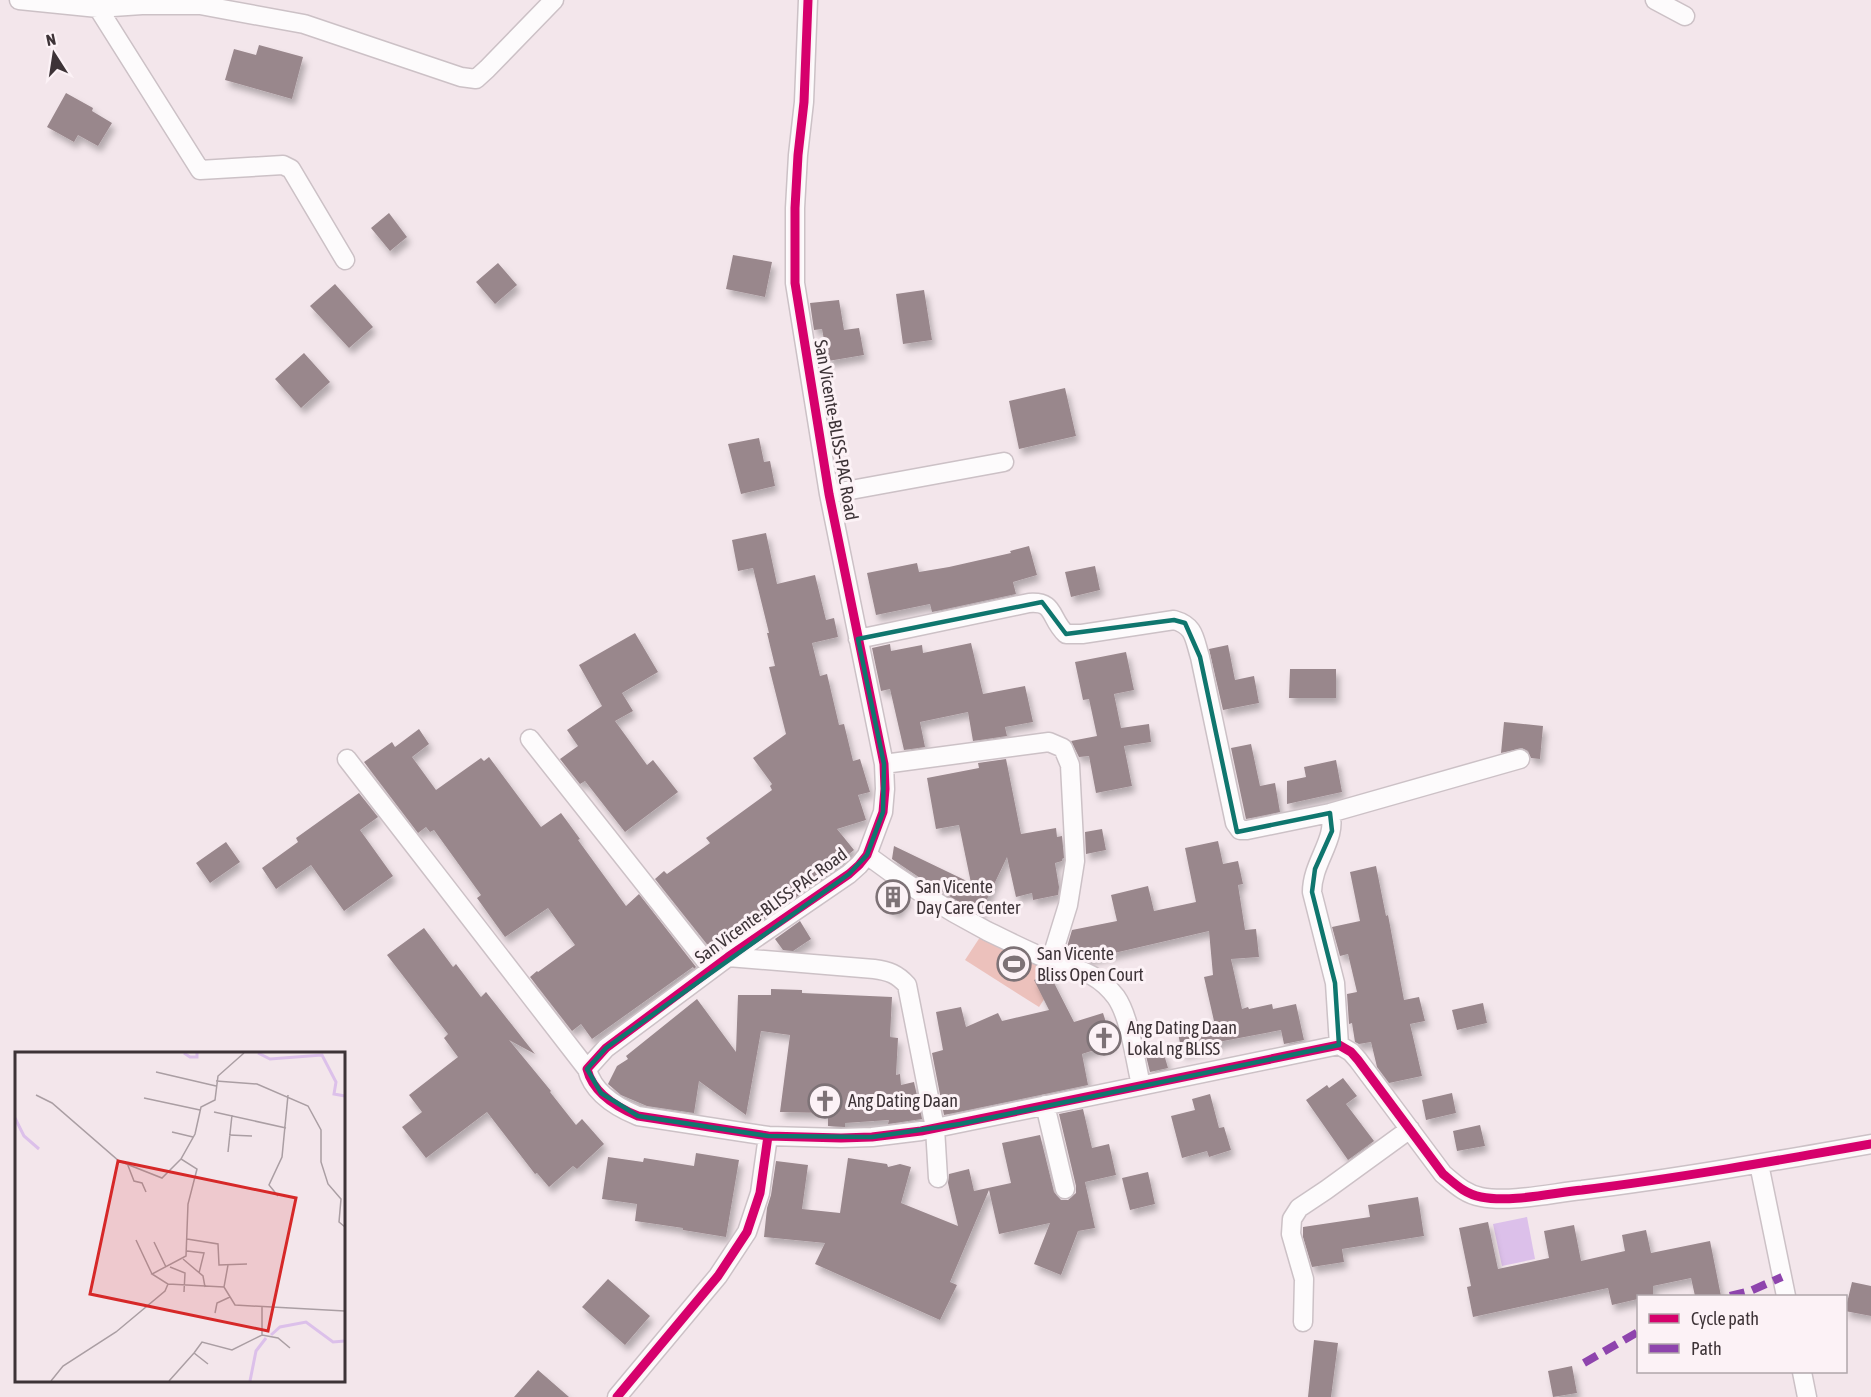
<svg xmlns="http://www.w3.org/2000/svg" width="1871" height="1397" font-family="'Asap Condensed',sans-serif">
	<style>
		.green { fill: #ecc1bc }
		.water { fill: #dcc0ea }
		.building { fill: #99878c; filter: url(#shadow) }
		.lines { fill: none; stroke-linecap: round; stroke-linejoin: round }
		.street-casing { stroke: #ccc1c6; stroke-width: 21 }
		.street { stroke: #fdfbfc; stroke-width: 18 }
		.quiet { stroke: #8e44ad; stroke-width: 8; stroke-dasharray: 15 8; stroke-linecap: butt }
		.cycleway-casing { stroke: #fcf2f6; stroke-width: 13 }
		.cycleway { stroke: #d6006c; stroke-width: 9 }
		.marked { fill: none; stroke: #0f766e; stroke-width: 4.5; stroke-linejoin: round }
		.labels { text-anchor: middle; stroke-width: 6; stroke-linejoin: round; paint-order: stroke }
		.street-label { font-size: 18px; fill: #3d3337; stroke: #fcf2f6 }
		.poi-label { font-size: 18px; fill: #3d3337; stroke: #fcf2f6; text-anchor: start }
		.inset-river { fill: none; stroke: #dcc0ea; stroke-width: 3 }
		.inset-road { fill: none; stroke: #aa9ea3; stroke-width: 1.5 }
		.view { fill: #d62828; fill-opacity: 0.15; stroke: #d62828; stroke-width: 3 }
		.inset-edge { fill: none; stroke: #3d3337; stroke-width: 3 }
	</style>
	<defs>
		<filter id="shadow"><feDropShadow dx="3.5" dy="6" stdDeviation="3" flood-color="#0004"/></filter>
	</defs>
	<rect width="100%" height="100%" fill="#f3e6eb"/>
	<path class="green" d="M990,922L1064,969L1039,1007L965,960Z"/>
	<path class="water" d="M1527,1217L1535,1259L1502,1266L1493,1224Z"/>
	<path class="building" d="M259,45L303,57L292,99L225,80L234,49L256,55Z
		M66,93L93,108L92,111L112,123L98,146L78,135L74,142L47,127Z
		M389,213L407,237L390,251L371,228Z
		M733,255L772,262L765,297L726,289Z
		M498,263L517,285L495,304L476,282Z
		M335,284L373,327L349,348L310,306Z
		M924,290L932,340L903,344L896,294Z
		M839,300L844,330L859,328L864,355L828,361L822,329L814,330L810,303Z
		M304,353L330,382L301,408L275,379Z
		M1065,388L1076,436L1019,449L1009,401Z
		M759,438L764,462L770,461L775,486L741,494L728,444Z
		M766,533L777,584L815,575L826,620L834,618L838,637L812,643L820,676L827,674L839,725L844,724L853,761L860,759L870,792L858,795L866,820L837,829L854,850L819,878L821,880L714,953L655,879L664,871L667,874L710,843L706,838L772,790L770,786L772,784L753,758L786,734L769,667L775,666L767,633H769L753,568L738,571L732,540Z
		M1029,546L1037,575L1013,582L1016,594L932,612L930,604L876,615L867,573L917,563L919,572L949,567L1011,553L1010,551Z
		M1095,566L1100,590L1071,597L1065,572Z
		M635,633L658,672L622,693L633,711L615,721L647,765L653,760L678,792L625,832L585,781L580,784L560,759L578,746L567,730L602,706L579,665Z
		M971,643L983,694L1025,686L1033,722L1005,727L1007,736L973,741L968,712L920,722L925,747L904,750L890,689L881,691L872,648L890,644L891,651L922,645L923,653Z
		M1228,645L1235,680L1254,676L1259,703L1223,710L1209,649Z
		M1126,652L1134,690L1114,694L1121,728L1149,724L1151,742L1124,746L1132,786L1096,793L1089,756L1079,757L1071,741L1097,736L1089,699L1083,700L1075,662Z
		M1290,669H1336V698H1289Z
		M1504,722L1543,726L1540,759L1531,758L1528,751L1522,748L1501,753Z
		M419,729L429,744L412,757L436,790L481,758L484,761L489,757L541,827L561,813L580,839L578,840L626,906L639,894L696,967L694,969L693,967L592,1039L581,1024L572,1031L530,977L537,971L538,972L575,945L548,908L505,937L477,898L481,895L434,830L430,832L426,827L418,833L364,762L392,742L395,747Z
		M1251,744L1260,786L1275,783L1280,812L1246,819L1231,748Z
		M1006,759L1021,834L1056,828L1057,837L1062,836L1064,858L1062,859V861L1055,863L1059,887L1058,895L1033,900L1032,893L1016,897L1007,857L980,914L932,886L892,859L894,846L971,883L959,825L936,829L927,778L979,768L978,763Z
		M1336,760L1342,792L1287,804V781L1306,777L1304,767Z
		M359,793L378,817L360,830L393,876L344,911L311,865L276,889L262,868L298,842L296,838Z
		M1102,829L1106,850L1086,854L1085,832Z
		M1218,841L1223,864L1238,861L1243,884L1238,885L1245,930L1256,929L1259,957L1231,959L1242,1009L1248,1007L1249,1009L1272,1004L1273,1009L1296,1004L1304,1040L1284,1044L1281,1030L1218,1042V1045L1182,1053L1177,1028L1214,1021L1204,977L1213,975L1209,931L1084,960L1068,954L1067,947L1072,930L1117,921L1111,895L1148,886L1154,911L1196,902L1185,848Z
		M226,842L240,862L210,883L196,863Z
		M1376,866L1386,916L1388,915L1404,1000L1419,997L1425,1021L1410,1024L1422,1076L1389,1083L1377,1067L1371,1042L1359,1044L1355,1042L1352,1023L1349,1024L1347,994L1357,992L1348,954L1340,956L1332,927L1360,921L1350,872Z
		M888,884L908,898L897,913L885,906Z
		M800,921L811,939L793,951L783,950L775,939Z
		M424,928L453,967L456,964L481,997L486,992L535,1054L509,1040L551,1091L550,1092L576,1125L582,1119L604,1144L577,1169L573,1166L549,1187L537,1173L535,1174L487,1112L426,1158L402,1127L422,1112L409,1095L458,1057L444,1038L448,1034L387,955Z
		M1049,973L1074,1022L1103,1013L1113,1044L1082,1054L1088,1085L944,1115L932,1053L943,1050L936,1012L961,1007L966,1027L998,1013L1002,1021L1049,1010L1034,980Z
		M771,989L802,990V993L892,997L890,1037L898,1038L896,1075L900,1074L901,1085L914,1082L922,1119L888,1124L889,1120L845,1123V1127L828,1126V1113L780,1112L790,1035L761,1031L746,1115L699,1081L694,1113L647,1106L621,1095L608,1084L617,1066L628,1059L626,1056L697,999L736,1052L738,995H771Z
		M1483,1003L1487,1023L1457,1030L1452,1010Z
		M1163,1051L1168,1068L1150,1072L1146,1056Z
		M1343,1078L1357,1096L1346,1104L1374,1141L1348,1160L1306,1100L1327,1085L1329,1088Z
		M1452,1093L1456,1113L1426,1120L1422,1100Z
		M1210,1094L1219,1128L1224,1127L1231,1150L1209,1157L1207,1151L1182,1158L1171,1116L1195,1110L1192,1099Z
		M1083,1109L1092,1148L1109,1144L1116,1175L1085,1182L1095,1228L1078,1231L1061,1275L1034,1264L1050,1223L999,1234L989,1190L950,1282L957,1285L940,1320L815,1264L825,1243L764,1237L767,1208L771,1195L776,1161L808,1165L802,1209L840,1213L848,1158L887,1164L888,1167L900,1164L911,1167L901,1203L958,1226L948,1183L949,1174L969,1169L974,1191L1011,1183L1002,1143L1040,1135L1054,1192L1061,1200H1068L1076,1193V1186L1059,1114Z
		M1480,1125L1485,1146L1457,1151L1453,1131Z
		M696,1153L739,1160L726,1237L683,1230V1228L635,1221L637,1204L602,1199L608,1157L643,1162L644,1158L694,1166Z
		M1148,1172L1155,1204L1130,1210L1122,1178Z
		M1418,1197L1424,1236L1342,1249L1344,1262L1312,1267L1303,1237V1227L1370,1217L1368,1205Z
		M1488,1222L1498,1269L1549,1258L1544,1231L1574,1225L1581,1261L1625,1251L1622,1235L1646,1230L1651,1253L1710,1241L1721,1296H1695L1691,1278L1653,1286V1295L1638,1296V1299L1612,1305L1608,1288L1473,1317L1467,1287L1471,1286L1459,1228Z
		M608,1279L650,1316L625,1345L582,1307Z
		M1852,1282L1871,1286V1316L1845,1311Z
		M1314,1340L1338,1343L1331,1397H1308Z
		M1572,1366L1577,1393L1553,1397L1548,1371Z
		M538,1370L569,1397H514Z"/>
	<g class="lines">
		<g class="street-casing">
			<path id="street" d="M19,0L98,8L142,5H200L304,24L461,77L476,79L487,69L554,0
				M1655,0L1685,16
				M98,8L200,170L283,165L291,169L345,260
				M829,494L1004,462
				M858,639L1029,603C1056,601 1049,618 1066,634H1082L1174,620C1195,626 1194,638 1200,657L1235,823L1240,830H1247L1330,813L1520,759
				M530,739L712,969
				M347,759L587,1069
				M884,764L1049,742L1063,748L1070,765L1075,861L1068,905L1051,960
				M1330,813C1338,838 1312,862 1312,892L1335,983L1339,1045
				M867,855C905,884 945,909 987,931C1006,940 1025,950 1045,958C1074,970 1095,969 1116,997C1130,1017 1135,1060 1141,1085
				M728,957L874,969C889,971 897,974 907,985L935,1128L938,1178
				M1045,1105L1065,1189
				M768,1136L841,1138L872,1137L921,1131L1339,1045L1351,1052L1358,1060L1443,1174C1455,1184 1465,1194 1481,1197C1510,1203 1552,1193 1582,1190C1679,1178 1775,1161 1871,1144
				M1759,1164L1786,1296
				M1303,1322L1304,1279L1291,1234L1292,1219L1299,1208L1326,1190L1410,1129
				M1802,1372L1807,1397
				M617,1397L718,1276L747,1232L760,1193L768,1136L638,1116C616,1107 593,1093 587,1069L606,1048L728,957L849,874L859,865L867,855L883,812L885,789L884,764L829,494L795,283V208L798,155L804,102L808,0"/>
		</g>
		<use href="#street" class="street"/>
		<path class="quiet" d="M1730,1296L1750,1291L1782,1277
			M1584,1363L1638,1332"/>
		<g class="cycleway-casing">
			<path id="cycleway" d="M768,1136L841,1138L872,1137L921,1131L1339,1045L1351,1052L1358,1060L1443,1174C1455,1184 1465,1194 1481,1197C1510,1203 1552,1193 1582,1190C1679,1178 1775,1161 1871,1144
				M617,1397L718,1276L747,1232L760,1193L768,1136L638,1116C616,1107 593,1093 587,1069L606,1048L728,957L849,874L859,865L867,855L883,812L885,789L884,764L829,494L795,283V208L798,155L804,102L808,0"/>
		</g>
		<use href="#cycleway" class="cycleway"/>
	</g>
	<path class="marked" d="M1042,602L1066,634L1174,620L1185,623L1200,657L1237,832L1330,813L1332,831L1315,869L1312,892L1335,983L1339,1045L960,1124L872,1137L768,1136L638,1116L601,1093L587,1069L606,1048L849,874L867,855L883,812L884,764L858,639Z"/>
	<defs>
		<g id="building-ring" transform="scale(1.725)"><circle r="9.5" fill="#fcf2f6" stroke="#7d7276" stroke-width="1.5"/><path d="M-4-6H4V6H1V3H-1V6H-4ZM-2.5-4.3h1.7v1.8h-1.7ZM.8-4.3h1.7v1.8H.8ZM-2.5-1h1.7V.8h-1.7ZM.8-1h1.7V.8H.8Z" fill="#7d7276"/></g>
		<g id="stadium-ring" transform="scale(1.725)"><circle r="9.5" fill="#fcf2f6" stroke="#7d7276" stroke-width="1.5"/><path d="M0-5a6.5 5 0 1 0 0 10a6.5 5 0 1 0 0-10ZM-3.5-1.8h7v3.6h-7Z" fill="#7d7276"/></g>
		<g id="church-ring" transform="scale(1.725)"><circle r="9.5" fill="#fcf2f6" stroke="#7d7276" stroke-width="1.5"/><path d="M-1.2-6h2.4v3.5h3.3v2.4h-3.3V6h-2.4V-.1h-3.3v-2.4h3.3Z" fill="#7d7276"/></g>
	</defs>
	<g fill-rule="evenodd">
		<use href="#building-ring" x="893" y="897"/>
		<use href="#stadium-ring" x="1014" y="964"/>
		<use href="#church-ring" x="1104" y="1038"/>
		<use href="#church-ring" x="825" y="1101"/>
	</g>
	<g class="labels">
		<g class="street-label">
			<text transform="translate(836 430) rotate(80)" y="6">San Vicente-BLISS-PAC Road</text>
			<text transform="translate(771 906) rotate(-36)" y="6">San Vicente-BLISS-PAC Road</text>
		</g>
		<g class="poi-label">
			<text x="916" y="893">San Vicente<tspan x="916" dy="21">Day Care Center</tspan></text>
			<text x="1037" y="960">San Vicente<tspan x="1037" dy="21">Bliss Open Court</tspan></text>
			<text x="1127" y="1034">Ang Dating Daan<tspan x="1127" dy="21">Lokal ng BLISS</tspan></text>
			<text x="848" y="1107">Ang Dating Daan</text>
		</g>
	</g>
	<g transform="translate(15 1052)">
		<rect width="330" height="330" fill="#f3e6eb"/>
		<path class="inset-river" d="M169,1L175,5H182V1M243,1L255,7L307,3L321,30L319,42L330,44M0,66L9,84L24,97M256,283L265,275L291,270L318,290L330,289M235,329L241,299L251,286"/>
		<path class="inset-road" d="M141,20L201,34M201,29L242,32L293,54L306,78V110L313,132L326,147L324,170L330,175M21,43L37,51L104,109L147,126L166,107M129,46L185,58M199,60L271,76M157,80L178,85M214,83L237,84M213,100L217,63M112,111L119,129L127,131L131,140M263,144L254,133L267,105L273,43M172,187L203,192L204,213L232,212M121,188L137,222M139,190L151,215M172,199L189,201L184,221M168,207L188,224L190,235M213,213L209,235L220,253L330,259M155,215L170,221L169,240M153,232L209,235M200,261L202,251L215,245M247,283V255M179,301L187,290L217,298L247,283L263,286L275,296M36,329L48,314L101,280L150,239L153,232L137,222L171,204L173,152L182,117L166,107L180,82L186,55L200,48L203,24L229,1M154,329L179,301L193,312"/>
		<path class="view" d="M103,109L281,146L253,279L75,242Z"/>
		<rect width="330" height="330" class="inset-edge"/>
	</g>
	<rect x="1637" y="1295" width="210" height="78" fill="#fcf2f6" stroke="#b0a6aa" stroke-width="1.5"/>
	<rect x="1649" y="1314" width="30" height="9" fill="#d6006c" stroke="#b0a6aa" stroke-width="1.5"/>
	<text x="1691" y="1325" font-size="18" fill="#3d3337">Cycle path</text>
	<rect x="1649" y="1344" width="30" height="9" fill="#8e44ad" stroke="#b0a6aa" stroke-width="1.5"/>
	<text x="1691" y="1355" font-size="18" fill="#3d3337">Path</text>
	<g transform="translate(54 54) rotate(348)" stroke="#fcf2f6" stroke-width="4.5" paint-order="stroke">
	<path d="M0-4.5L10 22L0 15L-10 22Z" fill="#3d3337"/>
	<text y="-9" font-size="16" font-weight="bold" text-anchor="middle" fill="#3d3337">N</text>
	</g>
</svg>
